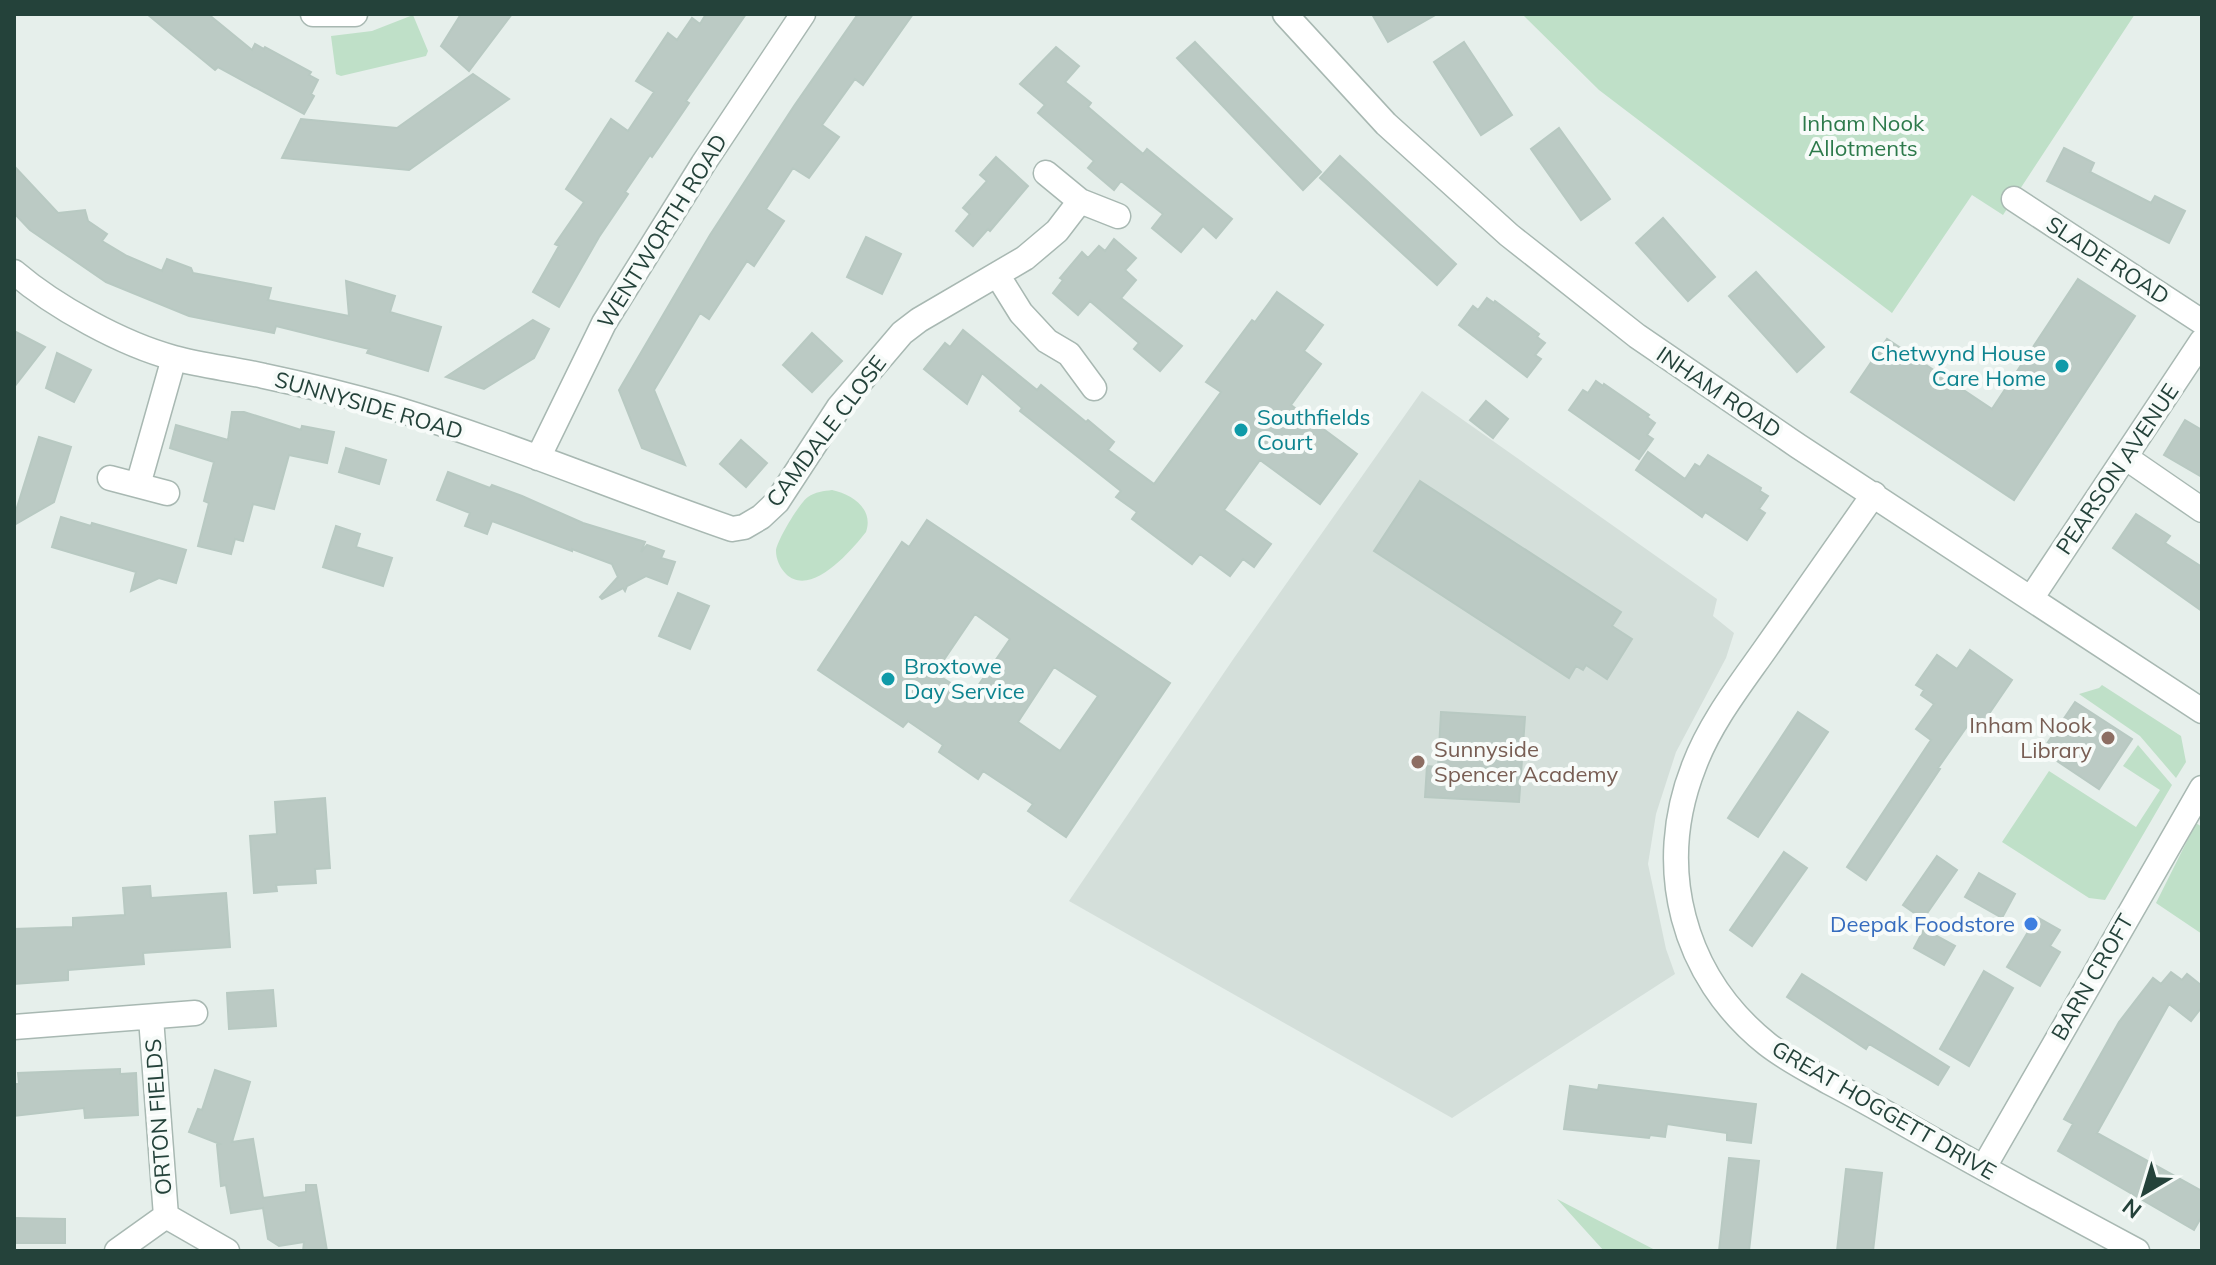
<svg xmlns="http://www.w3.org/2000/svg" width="2216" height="1265" font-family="Mulish,sans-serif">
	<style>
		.built { fill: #d4dfda }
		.green { fill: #bfe0c8 }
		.building { fill: #bbcac4; stroke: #b8c9c2; stroke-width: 2; fill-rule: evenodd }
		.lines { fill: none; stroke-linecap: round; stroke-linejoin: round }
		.minor-casing { stroke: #a8b8b2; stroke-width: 27 }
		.minor { stroke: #fff; stroke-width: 24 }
		.culture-dot { fill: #0f9aa8; stroke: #f7fbf9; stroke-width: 3 }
		.education-dot { fill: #8d6e63; stroke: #f7fbf9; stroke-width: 3 }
		.shop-dot { fill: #3f7fe0; stroke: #f7fbf9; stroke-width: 3 }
		.labels { text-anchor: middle; stroke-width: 8; stroke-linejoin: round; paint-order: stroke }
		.park-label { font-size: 22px; fill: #2d7a4b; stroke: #f7fbf9 }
		.street-label { font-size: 22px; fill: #24423a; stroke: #f7fbf9 }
		.culture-label { font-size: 22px; fill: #0d838f; stroke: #f7fbf9; text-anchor: start }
		.education-label { font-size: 22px; fill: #785e54; stroke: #f7fbf9; text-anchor: end }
		.shop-label { font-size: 22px; fill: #366cbe; stroke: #f7fbf9; text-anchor: end }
	</style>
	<rect width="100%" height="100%" fill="#e6efeb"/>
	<path class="built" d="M1422,391L1717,599L1713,616L1734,633L1726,658L1676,752L1656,814L1648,864L1666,949L1675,974L1452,1118L1069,901L1234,658Z"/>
	<path class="green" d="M1522,14H2135L2003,215L1972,195L1892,313L1599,90Z
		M413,15L428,51L426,56L341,76L336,74L331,36L372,31Z
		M832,490C852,494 874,509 866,532C851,551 811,598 786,574C780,568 776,559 776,551C776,542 800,502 808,497C815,492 824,491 832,490Z
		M2102,685L2181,736L2186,762L2176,778L2140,736L2079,694L2099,688Z
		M2138,745L2172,785L2105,900L2089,898L2002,842L2049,771L2136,827L2160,790L2123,766Z
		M2196,823L2202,827V934L2156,903Z
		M1557,1199L1657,1251H1604Z"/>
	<path class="building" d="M147,14H208L252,50L255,44L264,49L265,47L311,72L309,75L318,80L311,94L314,96L304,114L218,67L215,70Z
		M461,14H512L469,71L441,46Z
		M706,14H746L686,101L689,103L659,147L652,157L650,155L625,192L628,194L599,237L559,307L533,292L559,246L555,244L584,202L566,189L611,119L628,131L654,92L636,81L668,33L677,40L692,18L700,24Z
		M858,14H913L863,85L855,79L822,125L839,137L809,178L793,168L766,209L784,221L754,266L747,261L709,319L700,313L654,390L685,465L642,448L619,390L710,235L794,106Z
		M1372,14H1437L1388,42Z
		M1195,42L1321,172L1303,190L1177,58Z
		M1464,42L1512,115L1481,135L1434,62Z
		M1056,47L1079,66L1065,82L1091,103L1088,107L1143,154L1147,149L1232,219L1216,238L1203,226L1181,252L1152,228L1163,214L1121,181L1114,190L1088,168L1094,161L1038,113L1045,105L1020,84Z
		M473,74L509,99L409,170L282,158L301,119L397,128Z
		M1559,128L1610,199L1581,220L1531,149Z
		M2064,148L2094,163L2090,172L2151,203L2155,196L2185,211L2169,243L2047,181Z
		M1340,156L1456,264L1437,285L1320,178Z
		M996,157L1028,186L990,231L988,229L973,246L956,231L970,214L963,208L987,181L980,175Z
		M14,166L58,213L85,210L88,221L107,234L102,241L127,256L162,271L167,259L191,268L193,273L271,288L268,300L349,316L346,281L395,296L390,312L441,327L428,371L367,353L369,349L276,326L274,333L189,316L106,282L30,230L14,213Z
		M1663,218L1715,277L1688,301L1636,243Z
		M866,237L901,254L882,294L847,277Z
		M1114,239L1136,258L1125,270L1136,280L1121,298L1182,346L1160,371L1134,349L1139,343L1090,301L1078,315L1053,293L1063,280L1060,278L1082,252L1088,258L1099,246L1105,251Z
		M1756,272L1824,347L1797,372L1729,296Z
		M2078,279L2135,316L2014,500L1851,392L1887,339L1992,409Z
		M1277,292L1323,325L1304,351L1321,364L1291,405L1357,454L1320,504L1260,460L1224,510L1271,544L1254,567L1243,559L1230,576L1200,554L1192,564L1132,519L1137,512L1116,497L1121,491L1020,411L1022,408L982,373L967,404L924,369L945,343L950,347L963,330L1037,390L1041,385L1086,422L1088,420L1114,442L1108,450L1154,484L1221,392L1206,382L1252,320L1255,322Z
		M1487,298L1494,303L1495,301L1539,334L1537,337L1545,343L1535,355L1541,359L1527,377L1459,325L1473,306L1478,310Z
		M533,320L549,329L534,358L484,389L446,377Z
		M14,331L45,347L14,387Z
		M812,333L842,361L812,392L783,365Z
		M57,353L91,370L74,402L46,388Z
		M1596,381L1603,386L1604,384L1649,415L1647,417L1655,423L1647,435L1653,439L1639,459L1569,410L1583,390L1588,393Z
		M1486,401L1508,419L1493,438L1470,420Z
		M232,412H244L301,430L302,426L334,432L327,463L289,455L274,509L253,504L243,541L235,539L231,554L198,546L209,503L204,501L214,462L170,448L176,425L228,440Z
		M2185,420L2202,430V477L2164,455Z
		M39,437L71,447L54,502L14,525V517Z
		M741,440L767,463L746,487L720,464Z
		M346,448L386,460L379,484L339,472Z
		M1648,452L1685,479L1695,464L1700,467L1708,455L1761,488L1760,491L1768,496L1759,509L1765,513L1747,540L1705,512L1702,517L1636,470Z
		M448,472L490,488L492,485L522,496L583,523L645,542L641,552L647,545L664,551L661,558L675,562L667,584L646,576L627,586L625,591L623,588L602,599L600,597L618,577L612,564L572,549V551L492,521L487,534L465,526L470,513L437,500Z
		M1420,481L1621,612L1612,626L1632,639L1607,679L1586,665L1583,670L1576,666L1569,678L1374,551Z
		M2136,514L2170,536L2165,543L2202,567V611L2113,548Z
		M61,517L91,526L92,523L186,550L176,583L159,578L131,591L136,572L52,547Z
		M927,520L1170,683L1066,837L1028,811L1033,804L983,771L978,779L939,752L943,745L908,721L903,727L818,670L902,542L909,547ZM975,614L1010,639L971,696L935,673ZM1054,667L1098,696L1060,751L1018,722Z
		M336,526L360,534L356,547L392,558L383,586L323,567Z
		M678,593L709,606L690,649L659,636Z
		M1970,650L2012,680L1984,721L1975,715L1938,768L1940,769L1866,880L1847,867L1931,740L1916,729L1934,704L1921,695L1924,690L1916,685L1937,655L1957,669Z
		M2075,702L2132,739L2099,789L2042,751Z
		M1441,712L1525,717L1519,802L1425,797L1427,766L1438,767Z
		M1798,712L1828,732L1758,837L1728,818Z
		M325,798L330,868L315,869L316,883L276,885L277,891L254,893L250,836L277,834L275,802Z
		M1784,852L1807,868L1752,946L1730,930Z
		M1937,856L1957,870L1923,919L1903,905Z
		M1979,873L2015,894L2002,918L1965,897Z
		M150,886L151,898L226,893L230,947L143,953L144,964L68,970V980L14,984V929L73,927V918L125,915L123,888Z
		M2037,917L2060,930L2050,946L2060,952L2040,986L2007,967Z
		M1924,929L1955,946L1944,965L1914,948Z
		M1984,971L2013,988L1969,1066L1940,1049Z
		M2171,972L2182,980L2187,974L2202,986V1007L2191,1021L2169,1004L2097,1133L2202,1191V1216L2194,1230L2058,1151L2073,1124L2064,1119L2119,1022L2153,978L2161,984Z
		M1802,974L1949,1067L1938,1085L1869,1044L1866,1049L1787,997Z
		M273,990L276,1026L229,1029L227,993Z
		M120,1069V1074L136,1073L138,1115L85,1118L84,1108L14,1116V1084H19L18,1073Z
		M215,1070L250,1082L232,1142L253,1139L263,1198L306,1192V1185H316L327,1251H303L304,1242L279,1246L268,1239L263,1208L231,1213L226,1185L221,1186L217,1145L220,1144L189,1132L198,1109L202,1110Z
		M1599,1085L1756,1104L1751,1143L1727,1140V1133L1667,1124L1665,1137L1650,1135L1649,1138L1564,1129L1570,1086L1598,1090Z
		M1729,1158L1759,1161L1749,1251H1719Z
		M1846,1169L1882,1173L1873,1251H1837Z
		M14,1218L65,1219V1243H14Z"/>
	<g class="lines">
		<g class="minor-casing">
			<path id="minor" d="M313,14H355
				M1285,14L1386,124L1509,235L1637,336L1798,446L2202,711
				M1046,173L1080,201L1118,216
				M2014,199L2202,322
				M14,272C55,307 122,344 174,358C203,366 234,369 264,376C307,385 351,396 393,408C508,443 619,490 732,529L744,527L761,517L777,502L839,407L902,333L919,320L1025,258L1057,231L1080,201
				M998,276L1021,313L1047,341L1069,354L1094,388
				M2125,457L2202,510
				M538,458L604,323L703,164L803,14
				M110,478L167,493
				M138,485L174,358
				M1874,494C1838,545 1802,596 1766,648C1740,685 1710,723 1694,766C1654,867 1682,976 1767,1044C1786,1059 1808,1070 1829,1082C1858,1097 1886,1113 1914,1129C1988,1171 2062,1211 2137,1251
				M2032,597L2202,341
				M151,1018L166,1216
				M14,1027L195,1013
				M1984,1167L2202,788
				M166,1216L227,1251
				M117,1251L166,1216"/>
		</g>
		<use href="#minor" class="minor"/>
	</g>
	<g class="culture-dot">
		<circle cx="2062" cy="366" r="8"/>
		<circle cx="1241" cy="430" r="8"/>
		<circle cx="888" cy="679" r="8"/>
	</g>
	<g class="education-dot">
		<circle cx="2108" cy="738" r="8"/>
		<circle cx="1418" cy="762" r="8"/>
	</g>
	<circle class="shop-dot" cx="2031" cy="924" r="8"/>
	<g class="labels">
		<g class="park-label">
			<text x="1863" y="131">Inham Nook<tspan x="1863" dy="25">Allotments</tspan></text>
		</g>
		<g class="street-label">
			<text transform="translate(662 231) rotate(-58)" y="8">WENTWORTH ROAD</text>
			<text transform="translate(2108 260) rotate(33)" y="8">SLADE ROAD</text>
			<text transform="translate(1719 392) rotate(34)" y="8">INHAM ROAD</text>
			<text transform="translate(369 405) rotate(16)" y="8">SUNNYSIDE ROAD</text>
			<text transform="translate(826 431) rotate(-53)" y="8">CAMDALE CLOSE</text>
			<text transform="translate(2117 469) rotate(-56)" y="8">PEARSON AVENUE</text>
			<text transform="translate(2092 977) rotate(-60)" y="8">BARN CROFT</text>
			<text transform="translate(1884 1110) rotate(30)" y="8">GREAT HOGGETT DRIVE</text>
			<text transform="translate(158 1117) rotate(-94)" y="8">ORTON FIELDS</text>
		</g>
		<g class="culture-label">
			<text x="2046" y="361" text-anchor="end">Chetwynd House<tspan x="2046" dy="25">Care Home</tspan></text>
			<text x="1257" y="425">Southfields<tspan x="1257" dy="25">Court</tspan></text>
			<text x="904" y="674">Broxtowe<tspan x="904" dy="25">Day Service</tspan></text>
		</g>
		<g class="education-label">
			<text x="2092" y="733">Inham Nook<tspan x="2092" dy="25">Library</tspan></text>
			<text x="1434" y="757" text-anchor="start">Sunnyside<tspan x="1434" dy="25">Spencer Academy</tspan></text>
		</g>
		<g class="shop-label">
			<text x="2015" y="932">Deepak Foodstore</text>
		</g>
	</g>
	<rect width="2216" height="1265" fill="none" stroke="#24423a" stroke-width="32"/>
	<g transform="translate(2144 1193) rotate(218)" stroke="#f7fbf9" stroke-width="6" paint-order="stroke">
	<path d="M0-6L14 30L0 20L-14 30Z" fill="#24423a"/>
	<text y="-12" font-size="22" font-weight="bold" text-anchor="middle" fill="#24423a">N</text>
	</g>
</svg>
